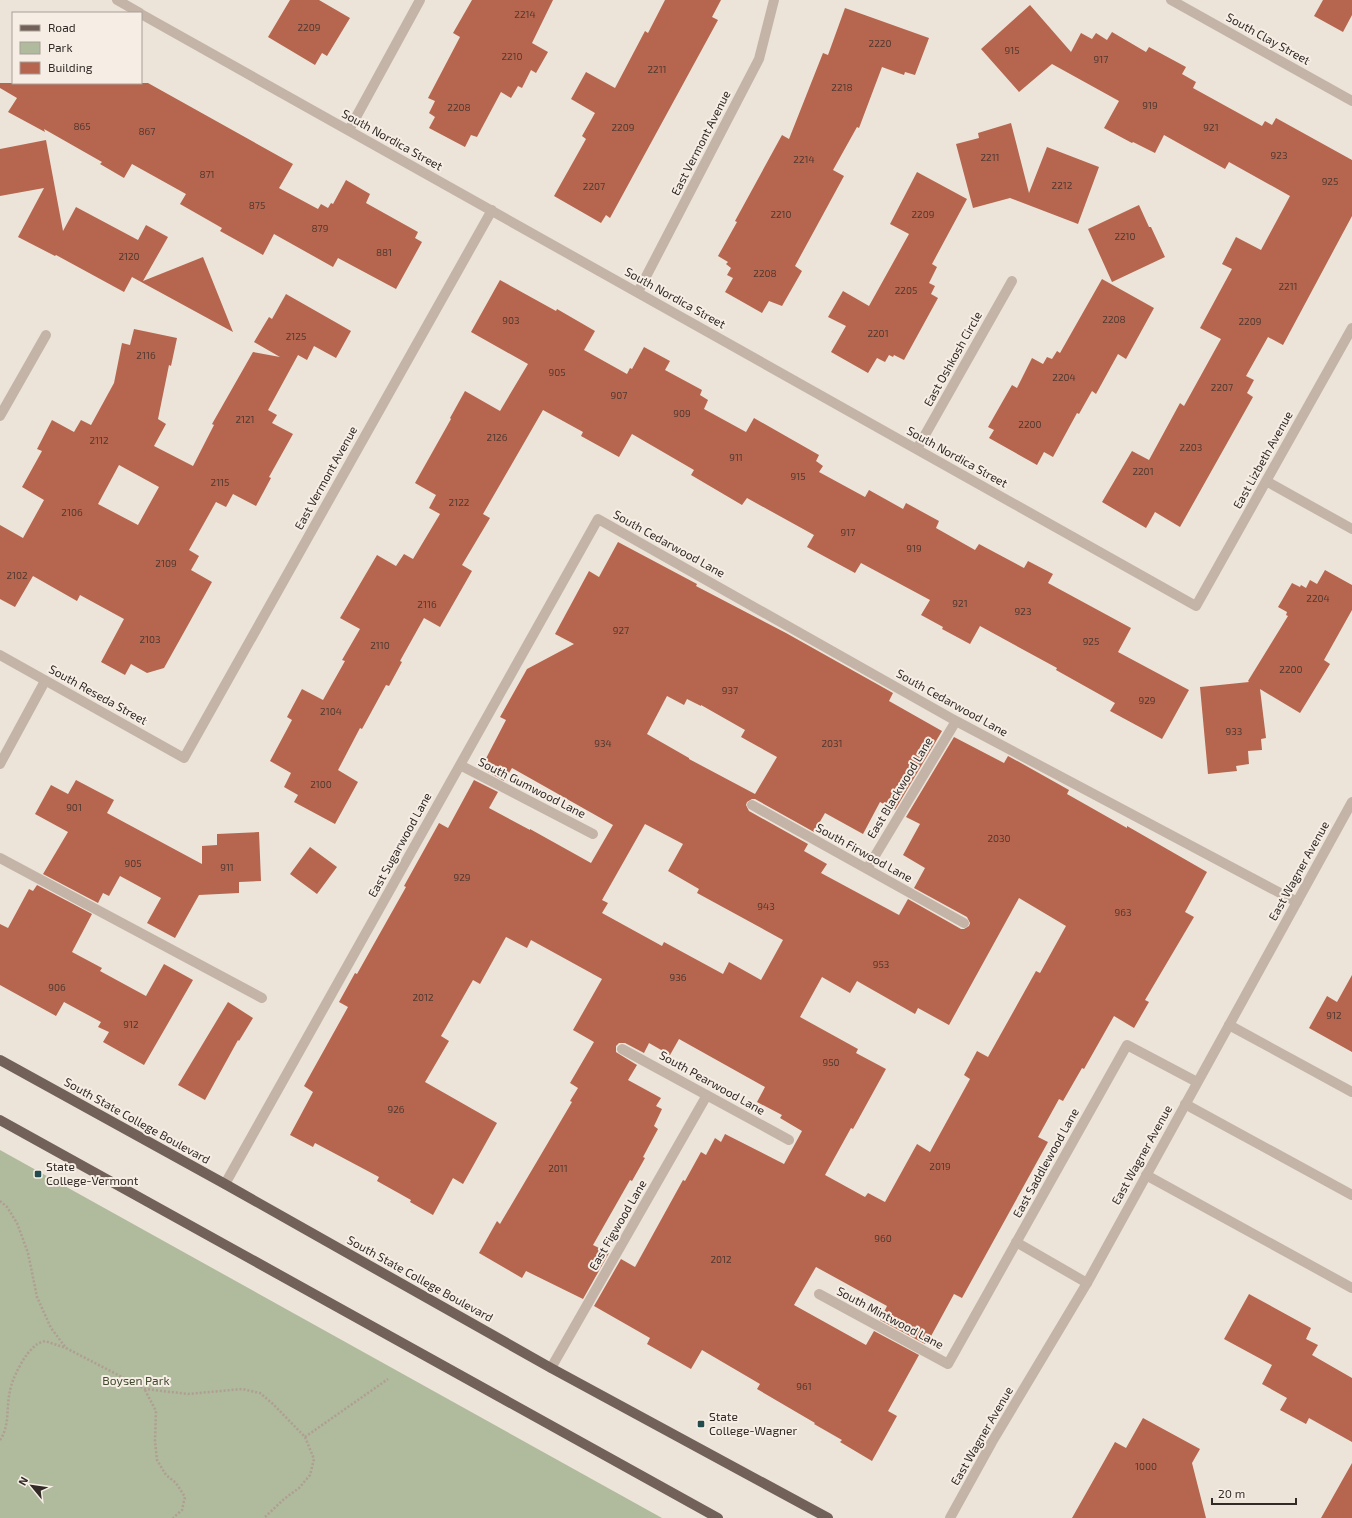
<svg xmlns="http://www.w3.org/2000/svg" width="1352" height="1518" font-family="'Exo 2',sans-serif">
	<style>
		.green { fill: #b0ba9c }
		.building { fill: #b6664e; fill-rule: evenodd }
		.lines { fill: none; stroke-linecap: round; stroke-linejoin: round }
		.path { stroke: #af9e92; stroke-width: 2.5; stroke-dasharray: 2 2; stroke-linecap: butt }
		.service { stroke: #c4b4a7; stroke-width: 10 }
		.minor { stroke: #c4b4a7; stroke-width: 10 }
		.tertiary { stroke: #c4b4a7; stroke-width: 10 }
		.primary { stroke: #726159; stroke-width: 10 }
		.poi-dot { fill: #224b4d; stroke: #f6eee5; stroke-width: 1.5 }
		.labels { text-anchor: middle; stroke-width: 4; stroke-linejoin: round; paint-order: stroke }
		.number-label { font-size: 10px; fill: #523931 }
		.street-label { font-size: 12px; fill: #312a27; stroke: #f6eee5 }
		.poi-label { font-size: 12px; fill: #312a27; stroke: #f6eee5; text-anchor: start }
		.park-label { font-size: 12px; fill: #414c2d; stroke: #f6eee5 }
	</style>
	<rect width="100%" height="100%" fill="#ede4d9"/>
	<path class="green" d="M0,1150L662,1518H0Z"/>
	<path class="building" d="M290,0H319L350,18L327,56L322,53L315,65L268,37Z
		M472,0H553L532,43L548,52L536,73L531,70L522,88L518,86L511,98L501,92L477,137L471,135L465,147L429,128L435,117L429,113L435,101L428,98L460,37L453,33Z
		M665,0H721L712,17L718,20L610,218L606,215L601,223L554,196L586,139L582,136L595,113L571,99L586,72L615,88L645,31L648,33Z
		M1323,0H1352V15L1343,32L1314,16Z
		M1030,5L1071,52L1081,33L1092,39L1096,33L1107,40L1112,32L1146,52L1149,47L1186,67L1182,74L1196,82L1193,88L1262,126L1265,121L1272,125L1276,118L1352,160V216L1283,345L1268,337L1246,376L1254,380L1247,393L1253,397L1180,527L1155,512L1146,528L1102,502L1132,451L1149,460L1180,403L1184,406L1221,339L1200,328L1232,269L1222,264L1236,237L1261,250L1290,196L1229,162L1225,169L1164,135L1155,153L1133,142L1132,143L1104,128L1119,101L1052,64L1019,92L981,49Z
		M845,8L929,38L915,75L905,72L904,75L882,67L859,128L857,127L833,170L844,176L795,266L802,271L782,306L769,301L762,313L725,292L733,278L727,275L731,268L726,264L728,262L718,256L737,222L735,221L782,135L789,139L823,53L828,55Z
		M0,83H148L293,164L279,188L318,209L321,204L328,208L331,203L333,204L346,180L370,194L366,203L418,232L415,238L422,242L396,289L338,258L333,267L274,234L263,255L220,231L222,228L180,204L186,194L132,164L124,178L100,164L102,162L44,129L45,132L8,112L17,98L0,88Z
		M1011,123L1029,193L1047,147L1099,167L1078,224L1010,198L973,208L956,144L979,138L978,133Z
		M46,140L63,231L76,207L138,240L146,225L168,237L143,281L203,257L233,332L132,277L124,292L56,255L55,256L18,237L44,188L0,196V149Z
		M917,172L967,199L932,264L937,267L929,283L935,286L931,294L938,298L904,360L894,355L893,357L889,355L885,362L877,358L868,373L831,352L846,326L828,317L843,291L869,306L909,234L890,224Z
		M1139,205L1149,227H1151L1165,257L1112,282L1088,229Z
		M1102,279L1154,308L1126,359L1118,354L1096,394L1092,391L1079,414L1077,413L1053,457L1044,452L1037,465L989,438L994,430L988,427L1012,385L1017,388L1032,358L1043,364L1047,357L1052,359L1057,351L1060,353Z
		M500,280L556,311L557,309L595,331L584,350L627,374L630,368L632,369L644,347L670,361L665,370L702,390L700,395L708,400L704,409L746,432L754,418L819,455L816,461L823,466L819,472L865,497L869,490L903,509L906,503L939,521L936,528L975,550L979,544L1024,568L1028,561L1053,574L1048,583L1131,628L1118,652L1189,690L1162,739L1110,711L1115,703L1056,670L1057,668L980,626L970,644L942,629L943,627L921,615L930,600L861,563L855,573L807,547L814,535L747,498L742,505L691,475L694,470L632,434L619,457L581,436L583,432L543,410L483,514L490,518L462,565L472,571L440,627L424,618L400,661L402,662L389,686L386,685L362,729L360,728L338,770L358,782L335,824L294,802L298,795L284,787L291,773L270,761L292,720L287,717L302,689L323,700L345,661L342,660L360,629L340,618L377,555L396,566L404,554L413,559L440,514L429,508L436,495L415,483L451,419L450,418L465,391L500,411L528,364L471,332Z
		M286,294L351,331L336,358L314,346L307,360L298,355L268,410L277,415L272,423L293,434L269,477L271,478L256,506L233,494L226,507L216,502L189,550L199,556L191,570L212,582L164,668L147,673L131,664L125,675L101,662L124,619L80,595L77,601L33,576L15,607L0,599V525L23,538L44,500L22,487L42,451L37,449L52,420L74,432L81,420L91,425L114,383L122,343L130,345L134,329L177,338L171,366L169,365L158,419L166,424L154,446L193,466L214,425L212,424L253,352L280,357L254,342L269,317L272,319ZM119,465L159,487L138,525L98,504Z
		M618,542L697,584L696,586L786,633L893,693L889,701L942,731L895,810L880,802L863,834L825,813L814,832L755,799H752L747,802L746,805L749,811L808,844L804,851L827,864L821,873L899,915L908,899L961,929H964L969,926L970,923L967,917L914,888L925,868L903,855L920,824L906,817L954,737L1004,763L1008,756L1021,763L1069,790L1067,794L1127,828V826L1207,872L1185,912L1194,917L1145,1000L1149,1002L1134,1028L1114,1016L1084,1069L1082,1068L1063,1101L1059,1099L1038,1137L1048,1142L962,1298L954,1294L930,1338L929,1337L925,1344L880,1320L887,1306L816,1267L794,1305L866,1345L874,1331L919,1355L888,1411L897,1416L872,1461L840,1442L842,1440L814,1424L815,1423L757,1389L760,1384L702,1350L691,1369L647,1344L650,1338L594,1306L621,1259L635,1267L683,1180L685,1181L701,1152L706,1155L715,1138L721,1142L725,1134L784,1164L802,1131L780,1118L782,1115L757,1102L765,1087L679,1039L670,1055L649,1043L644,1053L625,1043H619L616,1046V1052L619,1054L637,1065L628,1080L661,1098L656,1106L662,1109L654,1126L658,1129L643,1157L645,1158L632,1181L630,1180L593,1245L609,1253L583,1299L526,1271L522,1278L479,1253L497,1221L500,1224L572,1102L570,1101L578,1088L570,1083L594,1042L573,1030L602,979L531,940L527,948L506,937L480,984L473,980L441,1036L449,1041L425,1082L497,1123L463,1184L453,1178L433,1215L410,1202L411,1200L377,1181L379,1177L315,1143L313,1147L290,1135L313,1092L304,1086L348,1007L339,1002L355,973L357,974L406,887L404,886L439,823L448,828L474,780L498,792L489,808L530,830V829L591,863L613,825L512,768L504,781L481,768L506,720L500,717L527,669L574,644L555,634L589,571L599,577ZM667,696L684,705L687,699L701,706V705L745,730L741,737L777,757L755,794L689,759V758L647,734ZM645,824L683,844L668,871L699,889L697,893L783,940L761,980L729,962L723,974L664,942L662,946L602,913L608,903L602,900ZM1019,898L1066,926L1040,973L1036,971L988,1057L977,1051L964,1075L970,1079L930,1152L917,1144L885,1202L868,1193L865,1197L825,1175L851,1128L853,1129L886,1069L856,1053L858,1049L800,1017L822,977L850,993L857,981L915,1014L918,1008L949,1025Z
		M1325,570L1352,585V610L1324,660L1330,664L1300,713L1260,689L1266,738L1261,739L1262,750L1248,751L1249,764L1236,766L1237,771L1208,774L1200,687L1249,682L1248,681L1288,616L1286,615L1287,612L1278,607L1292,583L1300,587L1301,585L1306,588L1310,580L1317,584Z
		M76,780L114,800L107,813L202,864V846L217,845V834L259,832L261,881L239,882V893L199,895L175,938L147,923L161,898L120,876L109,896L103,893L98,903L43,874L68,832L35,814L51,785L68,794Z
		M310,847L337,867L317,894L290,874Z
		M37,885L92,914L72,952L102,968L100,971L146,996L164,964L193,980L144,1065L103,1042L109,1032L98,1027L101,1022L64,1002L56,1016L0,985V924L8,928L29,889L33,891Z
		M1352,975V1052L1309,1028L1327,996L1337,1002Z
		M228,1002L253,1018L239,1041L238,1040L205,1100L178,1085Z
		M1249,1294L1311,1328L1306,1339L1318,1345L1312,1355L1352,1378V1442L1309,1418L1306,1424L1280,1410L1287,1398L1262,1384L1272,1365L1224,1339Z
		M1143,1418L1200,1449L1192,1463L1206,1518H1072L1115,1442L1126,1448Z
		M1352,1463V1518H1321Z"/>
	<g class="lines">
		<path class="path" d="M0,1201L7,1207L17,1223L28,1253L37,1297L51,1328L66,1348L145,1389L188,1394L242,1389L260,1393L273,1404L305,1437L314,1459L310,1475L299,1488L284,1499L264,1518
			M145,1390L156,1411L155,1441L157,1460L166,1475L176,1483L185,1497L182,1510L173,1518
			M305,1437L388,1379
			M0,1440C10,1426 6,1407 10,1391C12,1378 25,1353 36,1345C38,1343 42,1342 45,1341L66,1348"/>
		<path class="service" d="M0,858L262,998
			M1185,1104L1352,1195
			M1146,1175L1352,1288"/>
		<path class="minor" d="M117,0L140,13
			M1171,0L1352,101
			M141,14L1196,606L1352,328
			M349,130L420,0
			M638,292L759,59L774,0
			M0,416L46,335
			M917,449L1012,281
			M1266,481L1352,529
			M0,655L184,758L492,210
			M460,765L593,834
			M752,805L964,923
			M867,869L956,721
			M1229,1025L1352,1092
			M622,1049L789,1140
			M225,1184L598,519L956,721L1297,902
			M1016,1242L1087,1283
			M819,1294L948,1364L1127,1045L1197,1082
			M551,1368L707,1095"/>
		<path class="tertiary" d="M0,764L45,681
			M950,1518L992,1442L1087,1283L1352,802"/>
		<path class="primary" d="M0,1060L225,1184L551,1368L828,1518
			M0,1120L718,1518"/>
	</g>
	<g class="poi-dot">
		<rect x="34" y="1170" width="8" height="8" rx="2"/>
		<rect x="697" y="1420" width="8" height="8" rx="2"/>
	</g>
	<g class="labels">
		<g class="number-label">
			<text x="525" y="18">2214</text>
			<text x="309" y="31">2209</text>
			<text x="880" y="47">2220</text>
			<text x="1012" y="54">915</text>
			<text x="512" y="60">2210</text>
			<text x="1101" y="63">917</text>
			<text x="657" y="73">2211</text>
			<text x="842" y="91">2218</text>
			<text x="1150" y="109">919</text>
			<text x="459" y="111">2208</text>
			<text x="82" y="130">865</text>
			<text x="623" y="131">2209</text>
			<text x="1211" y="131">921</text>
			<text x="147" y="135">867</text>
			<text x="1279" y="159">923</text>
			<text x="990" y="161">2211</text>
			<text x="804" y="163">2214</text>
			<text x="207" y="178">871</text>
			<text x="1330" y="185">925</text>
			<text x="1062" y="189">2212</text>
			<text x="594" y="190">2207</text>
			<text x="257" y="209">875</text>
			<text x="781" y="218">2210</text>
			<text x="923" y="218">2209</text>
			<text x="320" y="232">879</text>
			<text x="1125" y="240">2210</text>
			<text x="384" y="256">881</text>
			<text x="129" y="260">2120</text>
			<text x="765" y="277">2208</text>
			<text x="1288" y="290">2211</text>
			<text x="906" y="294">2205</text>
			<text x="1114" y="323">2208</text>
			<text x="511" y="324">903</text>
			<text x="1250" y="325">2209</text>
			<text x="878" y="337">2201</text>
			<text x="296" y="340">2125</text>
			<text x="146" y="359">2116</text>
			<text x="557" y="376">905</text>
			<text x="1064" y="381">2204</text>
			<text x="1222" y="391">2207</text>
			<text x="619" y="399">907</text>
			<text x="682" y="417">909</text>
			<text x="245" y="423">2121</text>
			<text x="1030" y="428">2200</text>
			<text x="497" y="441">2126</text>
			<text x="99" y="444">2112</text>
			<text x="1191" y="451">2203</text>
			<text x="736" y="461">911</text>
			<text x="1143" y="475">2201</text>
			<text x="798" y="480">915</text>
			<text x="220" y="486">2115</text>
			<text x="459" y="506">2122</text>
			<text x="72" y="516">2106</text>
			<text x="848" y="536">917</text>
			<text x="914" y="552">919</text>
			<text x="166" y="567">2109</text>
			<text x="17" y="579">2102</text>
			<text x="1318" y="602">2204</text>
			<text x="960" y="607">921</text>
			<text x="427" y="608">2116</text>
			<text x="1023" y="615">923</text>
			<text x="621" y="634">927</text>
			<text x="150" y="643">2103</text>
			<text x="1091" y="645">925</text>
			<text x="380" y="649">2110</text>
			<text x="1291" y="673">2200</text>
			<text x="730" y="694">937</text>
			<text x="1147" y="704">929</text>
			<text x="331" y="715">2104</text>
			<text x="1234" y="735">933</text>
			<text x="603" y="747">934</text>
			<text x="832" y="747">2031</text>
			<text x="321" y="788">2100</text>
			<text x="74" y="811">901</text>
			<text x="999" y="842">2030</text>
			<text x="133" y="867">905</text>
			<text x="227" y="871">911</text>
			<text x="462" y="881">929</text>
			<text x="766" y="910">943</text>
			<text x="1123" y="916">963</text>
			<text x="881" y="968">953</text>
			<text x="678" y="981">936</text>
			<text x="57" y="991">906</text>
			<text x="423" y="1001">2012</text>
			<text x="1334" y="1019">912</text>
			<text x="131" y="1028">912</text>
			<text x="831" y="1066">950</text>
			<text x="396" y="1113">926</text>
			<text x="940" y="1170">2019</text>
			<text x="558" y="1172">2011</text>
			<text x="883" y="1242">960</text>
			<text x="721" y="1263">2012</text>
			<text x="804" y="1390">961</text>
			<text x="1146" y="1470">1000</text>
		</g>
		<g class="street-label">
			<text transform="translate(1268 39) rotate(29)" y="4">South Clay Street</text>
			<text transform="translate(392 140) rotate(29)" y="4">South Nordica Street</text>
			<text transform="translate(701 143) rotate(-63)" y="4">East Vermont Avenue</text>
			<text transform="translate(675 298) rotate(29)" y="4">South Nordica Street</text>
			<text transform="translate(953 359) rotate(-61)" y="4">East Oshkosh Circle</text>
			<text transform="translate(957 457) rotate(29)" y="4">South Nordica Street</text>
			<text transform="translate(1263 460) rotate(-61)" y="4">East Lizbeth Avenue</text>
			<text transform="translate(326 478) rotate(-61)" y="4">East Vermont Avenue</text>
			<text transform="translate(669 544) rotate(29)" y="4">South Cedarwood Lane</text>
			<text transform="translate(98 695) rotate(29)" y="4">South Reseda Street</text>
			<text transform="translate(952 703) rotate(29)" y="4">South Cedarwood Lane</text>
			<text transform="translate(532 788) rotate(27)" y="4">South Gumwood Lane</text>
			<text transform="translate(900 788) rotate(-59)" y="4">East Blackwood Lane</text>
			<text transform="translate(400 845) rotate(-61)" y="4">East Sugarwood Lane</text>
			<text transform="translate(864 853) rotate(29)" y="4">South Firwood Lane</text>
			<text transform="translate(1299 871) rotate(-61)" y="4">East Wagner Avenue</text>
			<text transform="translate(712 1083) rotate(29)" y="4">South Pearwood Lane</text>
			<text transform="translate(137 1121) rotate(29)" y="4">South State College Boulevard</text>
			<text transform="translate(1142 1155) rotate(-61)" y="4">East Wagner Avenue</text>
			<text transform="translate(1046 1163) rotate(-61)" y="4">East Saddlewood Lane</text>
			<text transform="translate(618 1225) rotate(-60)" y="4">East Figwood Lane</text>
			<text transform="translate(420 1279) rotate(29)" y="4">South State College Boulevard</text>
			<text transform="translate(890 1318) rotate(28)" y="4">South Mintwood Lane</text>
			<text transform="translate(982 1436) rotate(-60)" y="4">East Wagner Avenue</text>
		</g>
		<g class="poi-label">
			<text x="46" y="1171">State<tspan x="46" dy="14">College-Vermont</tspan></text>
			<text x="709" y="1421">State<tspan x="709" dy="14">College-Wagner</tspan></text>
		</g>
		<g class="park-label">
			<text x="136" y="1385">Boysen Park</text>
		</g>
	</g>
	<rect x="12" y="12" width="130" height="72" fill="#f6eee5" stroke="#a7a099"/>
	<rect x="20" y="25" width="20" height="6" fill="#726159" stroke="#a7a099"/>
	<text x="48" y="32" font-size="12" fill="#312a27">Road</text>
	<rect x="20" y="42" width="20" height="12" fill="#b0ba9c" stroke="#a7a099"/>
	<text x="48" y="52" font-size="12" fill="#312a27">Park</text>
	<rect x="20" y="62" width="20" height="12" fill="#b6664e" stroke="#a7a099"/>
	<text x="48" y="72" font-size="12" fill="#312a27">Building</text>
	<g transform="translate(32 1486) rotate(299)" stroke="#f6eee5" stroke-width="3" paint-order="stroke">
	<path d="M0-3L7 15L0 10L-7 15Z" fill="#312a27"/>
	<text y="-6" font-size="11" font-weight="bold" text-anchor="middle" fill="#312a27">N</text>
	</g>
	<path d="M1212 1498v6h84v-6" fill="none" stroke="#312a27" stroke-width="2"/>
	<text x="1218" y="1498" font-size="12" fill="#312a27" stroke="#f6eee5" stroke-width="3" paint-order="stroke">20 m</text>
</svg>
